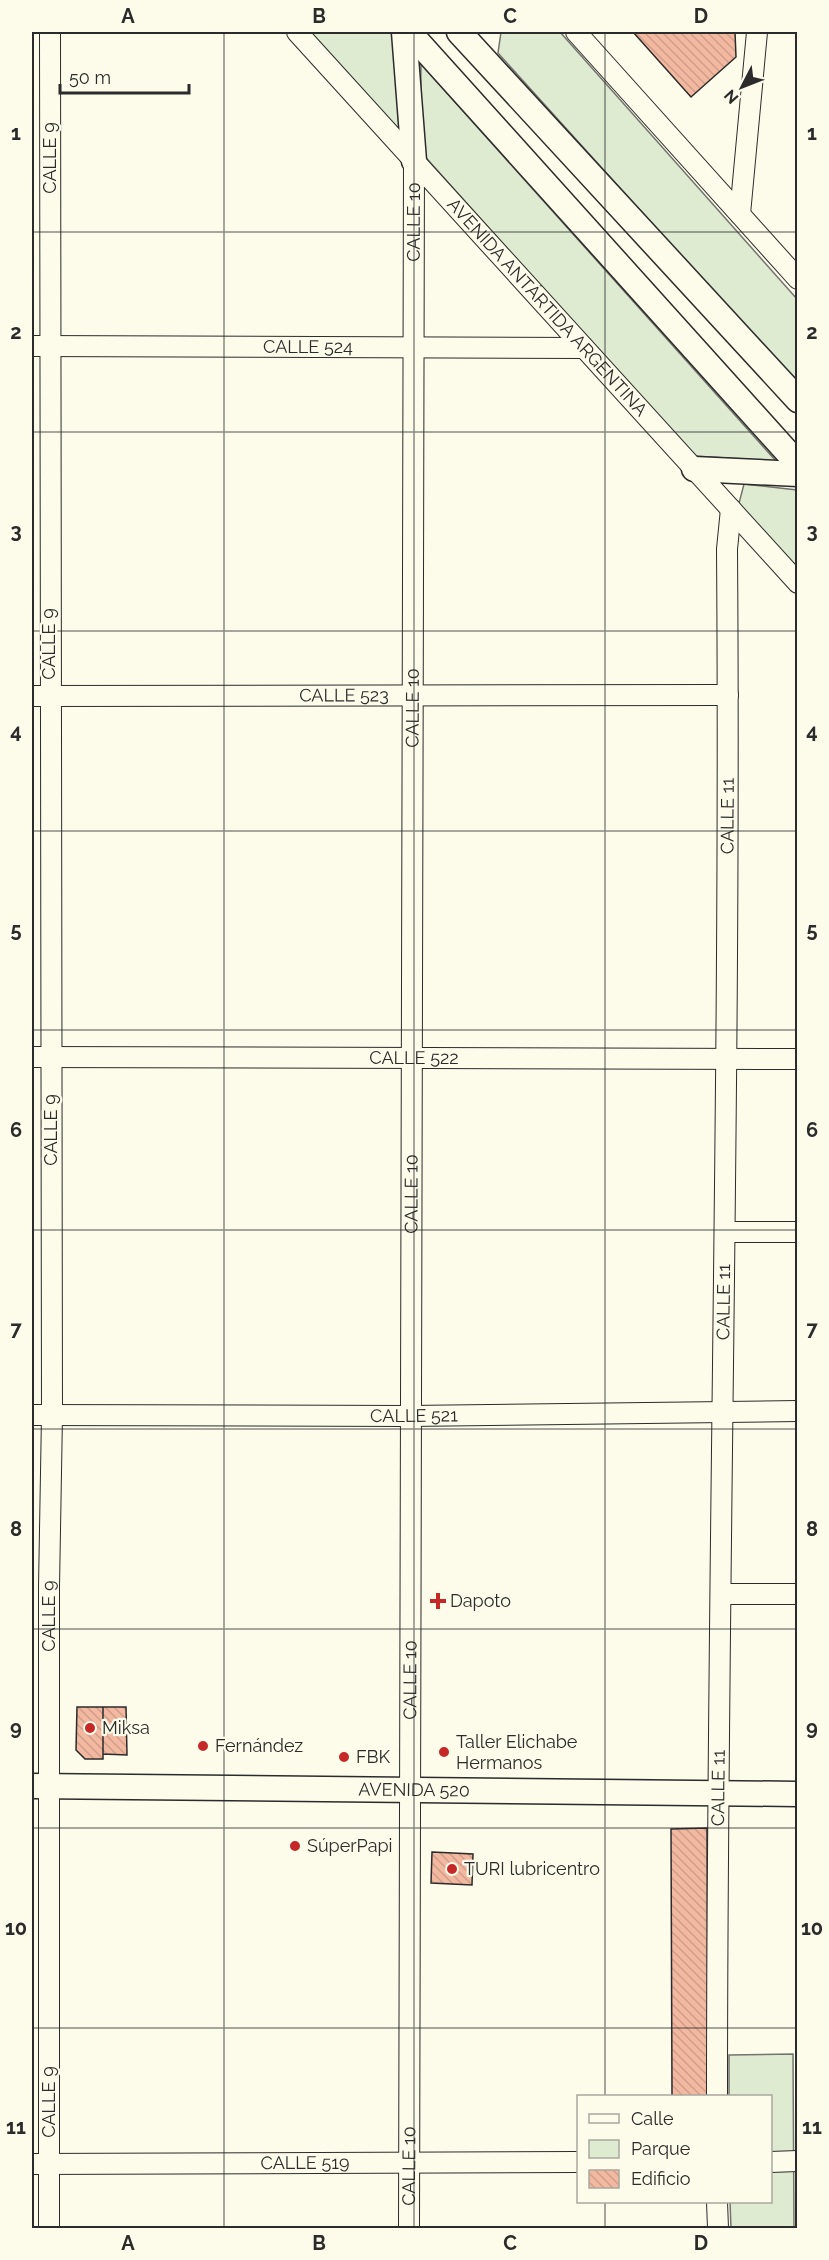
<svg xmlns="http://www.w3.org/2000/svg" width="829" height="2260" font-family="Raleway,sans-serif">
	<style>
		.green { fill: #deebd1; stroke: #74746e; stroke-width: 1.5 }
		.building { fill: url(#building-back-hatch); stroke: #2b2b2b; stroke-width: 1.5 }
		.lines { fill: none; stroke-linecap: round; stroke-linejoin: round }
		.minor-casing { stroke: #2b2b2b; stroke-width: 22 }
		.major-casing { stroke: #2b2b2b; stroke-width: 27 }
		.minor { stroke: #fdfbea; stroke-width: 20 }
		.major { stroke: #fdfbea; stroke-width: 24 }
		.grid { fill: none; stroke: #2b2b2b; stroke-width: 1.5; stroke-opacity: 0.55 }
		.poi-dot { fill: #c62828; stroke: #fdfbea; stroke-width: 2 }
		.labels { text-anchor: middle; stroke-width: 4.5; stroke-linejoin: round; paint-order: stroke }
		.street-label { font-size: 18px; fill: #2b2b2b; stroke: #fdfbea }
		.poi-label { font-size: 18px; fill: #2b2b2b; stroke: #fdfbea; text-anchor: start }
		.neatline { fill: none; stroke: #2b2b2b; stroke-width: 2 }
		.grid-label { font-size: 20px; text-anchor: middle; font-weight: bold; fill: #2b2b2b }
	</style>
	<defs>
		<pattern id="building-back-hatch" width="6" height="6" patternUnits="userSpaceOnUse" patternTransform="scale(1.5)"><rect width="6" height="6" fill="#f2b8a0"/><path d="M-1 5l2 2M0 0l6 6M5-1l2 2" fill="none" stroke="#d09e8a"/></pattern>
	</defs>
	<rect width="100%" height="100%" fill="#fdfbea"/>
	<path class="green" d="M310,32H390L394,37L399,130Z
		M501,32H560L797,299V384L498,53Z
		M421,64L776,461L693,456L420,151Z
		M744,484L797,490V575L738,507Z
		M793,2054L794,2228H731L730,2202H770V2096H729V2055Z"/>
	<path class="building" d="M633,32H735L736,57L691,97Z
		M77,1707H103V1759H85L76,1750Z
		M103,1707H126L127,1755L103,1754Z
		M707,1828L708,2096H672L671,1829Z
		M432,1852L473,1854L472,1885L431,1883Z"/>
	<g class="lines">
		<g class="minor-casing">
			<g id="minor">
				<path id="s1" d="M297,32L798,583"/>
				<path d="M576,32L798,279"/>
				<path d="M740,214L757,32"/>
				<path id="s2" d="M32,346L584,348"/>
				<path id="s3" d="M32,696L728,695"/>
				<path id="s4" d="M32,1057L798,1059"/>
				<path d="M726,1232H798"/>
				<path id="s5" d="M32,1415L409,1416L798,1411"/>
				<path d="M721,1594H798"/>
				<path id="s6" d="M717,2096C717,1581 731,1065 727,549L731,509"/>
				<path d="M770,2162L798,2161"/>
				<path id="s7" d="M32,2164L578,2162"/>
				<path d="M717,2202L718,2228"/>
				<path id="s8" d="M49,2228V1587L52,1415L50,32"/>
				<path id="s9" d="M409,2228L414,161"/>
			</g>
		</g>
		<g class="major-casing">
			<g id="major">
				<path d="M404,32L414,161"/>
				<path d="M409,32L798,464"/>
				<path d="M459,32L798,400"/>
				<path d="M694,469L798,474"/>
				<path id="s10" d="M32,1786L798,1794"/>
			</g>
		</g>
		<use href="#minor" class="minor"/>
		<use href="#major" class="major"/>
	</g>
	<path class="grid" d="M224,32V2228M414,32V2228M605,32V2096M32,232H798M32,432H798M32,631H798M32,831H798M32,1030H798M32,1230H798M32,1429H798M32,1629H798M32,1828H798M32,2028H798M605,2202V2228"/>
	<g class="poi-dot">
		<path d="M435 1592h6v6h6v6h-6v6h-6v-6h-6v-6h6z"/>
		<circle cx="90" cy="1728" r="6"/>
		<circle cx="203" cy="1746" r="6"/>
		<circle cx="444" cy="1752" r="6"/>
		<circle cx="344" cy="1757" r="6"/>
		<circle cx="295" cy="1846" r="6"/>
		<circle cx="452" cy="1869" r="6"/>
	</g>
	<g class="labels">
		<g class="street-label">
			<text transform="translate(50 158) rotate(-90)" y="6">CALLE 9</text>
			<text dy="6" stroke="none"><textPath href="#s9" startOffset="2006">CALLE 10</textPath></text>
			<text dy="6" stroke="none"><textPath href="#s1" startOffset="372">AVENIDA ANTÁRTIDA ARGENTINA</textPath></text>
			<text dy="6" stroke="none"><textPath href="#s2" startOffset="276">CALLE 524</textPath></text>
			<text transform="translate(49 644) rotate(-90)" y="6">CALLE 9</text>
			<text dy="6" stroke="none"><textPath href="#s3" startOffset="312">CALLE 523</textPath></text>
			<text dy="6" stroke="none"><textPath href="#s9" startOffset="1520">CALLE 10</textPath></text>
			<text dy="6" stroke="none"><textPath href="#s6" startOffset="1280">CALLE 11</textPath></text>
			<text dy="6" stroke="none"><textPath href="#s4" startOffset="382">CALLE 522</textPath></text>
			<text transform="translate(51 1130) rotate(-90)" y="6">CALLE 9</text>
			<text dy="6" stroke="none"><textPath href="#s9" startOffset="1034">CALLE 10</textPath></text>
			<text dy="6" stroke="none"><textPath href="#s6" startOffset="794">CALLE 11</textPath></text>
			<text dy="6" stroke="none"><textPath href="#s5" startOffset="382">CALLE 521</textPath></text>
			<text dy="6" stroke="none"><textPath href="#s8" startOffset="612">CALLE 9</textPath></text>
			<text dy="6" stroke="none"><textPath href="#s9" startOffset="548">CALLE 10</textPath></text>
			<text dy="6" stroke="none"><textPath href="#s6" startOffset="308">CALLE 11</textPath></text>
			<text dy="6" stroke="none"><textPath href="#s10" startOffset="382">AVENIDA 520</textPath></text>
			<text transform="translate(49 2102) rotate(-90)" y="6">CALLE 9</text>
			<text dy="6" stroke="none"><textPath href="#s7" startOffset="273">CALLE 519</textPath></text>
			<text dy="6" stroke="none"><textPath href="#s9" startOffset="62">CALLE 10</textPath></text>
		</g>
		<g class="poi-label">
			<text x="450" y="1607">Dapoto</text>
			<text x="102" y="1734">Miksa</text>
			<text x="456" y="1748">Taller Elichabe<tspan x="456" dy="21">Hermanos</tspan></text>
			<text x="215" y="1752">Fernández</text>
			<text x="356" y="1763">FBK</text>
			<text x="307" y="1852">SúperPapi</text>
			<text x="464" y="1875">TURI lubricentro</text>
		</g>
	</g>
	<rect width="829" height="2260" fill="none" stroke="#fdfbea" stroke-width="66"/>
	<rect x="577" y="2095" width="195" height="108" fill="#fdfbea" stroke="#a9a89e" stroke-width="1.5"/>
	<rect x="589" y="2114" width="30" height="9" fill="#fdfbea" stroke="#a9a89e" stroke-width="1.5"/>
	<text x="631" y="2125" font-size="18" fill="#2b2b2b">Calle</text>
	<rect x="589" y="2140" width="30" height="18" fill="#deebd1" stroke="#a9a89e" stroke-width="1.5"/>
	<text x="631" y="2155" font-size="18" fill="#2b2b2b">Parque</text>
	<rect x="589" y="2170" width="30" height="18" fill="url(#building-back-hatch)" stroke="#a9a89e" stroke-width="1.5"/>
	<text x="631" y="2185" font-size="18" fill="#2b2b2b">Edificio</text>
	<g transform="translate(742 87) rotate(228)" stroke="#fdfbea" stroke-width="4.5" paint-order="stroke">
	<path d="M0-4.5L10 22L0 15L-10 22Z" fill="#2b2b2b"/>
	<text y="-9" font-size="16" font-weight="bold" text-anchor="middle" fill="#2b2b2b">N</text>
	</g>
	<path d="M60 84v9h129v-9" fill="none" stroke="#2b2b2b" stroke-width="3"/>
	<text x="69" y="84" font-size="18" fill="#2b2b2b" stroke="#fdfbea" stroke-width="4.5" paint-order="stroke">50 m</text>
	<rect x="33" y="33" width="763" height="2194" class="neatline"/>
	<g class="grid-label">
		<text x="128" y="23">A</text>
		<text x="319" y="23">B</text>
		<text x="510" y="23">C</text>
		<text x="701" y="23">D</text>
		<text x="16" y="140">1</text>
		<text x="812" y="140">1</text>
		<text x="16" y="339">2</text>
		<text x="812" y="339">2</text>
		<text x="16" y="538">3</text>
		<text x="812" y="538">3</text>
		<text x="16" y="738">4</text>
		<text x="812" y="738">4</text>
		<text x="16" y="937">5</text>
		<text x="812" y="937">5</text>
		<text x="16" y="1137">6</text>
		<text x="812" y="1137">6</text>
		<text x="16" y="1336">7</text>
		<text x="812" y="1336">7</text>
		<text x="16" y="1536">8</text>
		<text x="812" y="1536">8</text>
		<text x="16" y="1735">9</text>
		<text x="812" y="1735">9</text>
		<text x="16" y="1935">10</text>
		<text x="812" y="1935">10</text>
		<text x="16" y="2134">11</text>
		<text x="812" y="2134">11</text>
		<text x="128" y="2250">A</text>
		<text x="319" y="2250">B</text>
		<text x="510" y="2250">C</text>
		<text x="701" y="2250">D</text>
	</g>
</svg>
